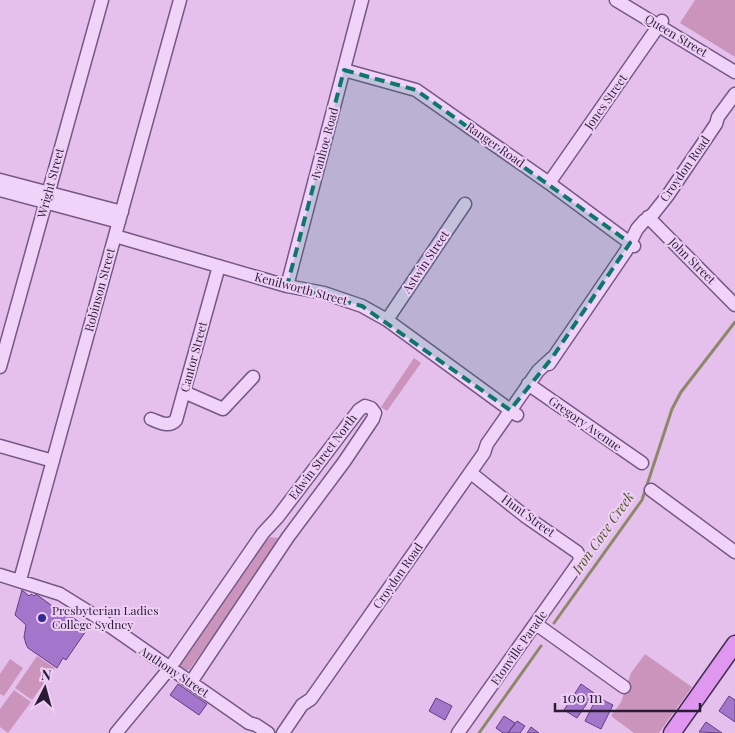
<svg xmlns="http://www.w3.org/2000/svg" width="735" height="733" font-family="'Playfair Display',serif">
	<style>
		.green { fill: #cb94bd }
		.lines { fill: none; stroke-linecap: round; stroke-linejoin: round }
		.stream { stroke: #8c886a; stroke-width: 3 }
		.building { fill: #a376cb; stroke: #623e84 }
		.minor-casing { stroke: #765885; stroke-width: 15 }
		.major-casing { stroke: #432d53; stroke-width: 19 }
		.minor { stroke: #f1d2f8; stroke-width: 12 }
		.major { stroke: #df97f0; stroke-width: 16 }
		.marked { fill: #0f766e; fill-opacity: 0.2; stroke: #0f766e; stroke-width: 4; stroke-dasharray: 10 6; stroke-linejoin: round }
		.poi-dot { fill: #352993; stroke: #eecff5; stroke-width: 2 }
		.labels { text-anchor: middle; stroke-width: 4; stroke-linejoin: round; paint-order: stroke }
		.street-label { font-size: 12px; fill: #2b1c35; stroke: #eecff5 }
		.poi-label { font-size: 12px; fill: #2b1c35; stroke: #eecff5; text-anchor: start }
		.water-label { font-size: 14px; font-style: italic; fill: #52552c; stroke: #eecff5 }
	</style>
	<rect width="100%" height="100%" fill="#e5c0ed"/>
	<path class="green" d="M695,0H735V57L680,23Z
		M414,358L421,363L387,411L381,407Z
		M270,537L278,538L280,542L189,670H183L180,664L262,544Z
		M645,654L692,687L659,733H634L611,716L621,702L631,673Z
		M37,656L55,668L32,700L15,688Z
		M10,659L23,668L4,696L0,694V674Z
		M14,690L31,702L8,733L0,727V709Z"/>
	<g class="lines">
		<path class="stream" d="M554,623L642,500L672,409L681,392L735,322
			M479,733L541,646"/>
	</g>
	<path class="building" d="M22,590L29,596L31,594L34,596L36,594L55,608L56,606L88,628L66,660L63,658L57,668L28,648L26,644L24,637L26,625L15,615Z
		M178,684L207,704L199,715L170,695Z
		M581,684L594,693L577,718L564,710Z
		M729,696L735,700V722L719,711Z
		M597,697L613,705L601,729L585,721Z
		M436,698L452,706L445,720L429,711Z
		M504,716L515,723L508,733H503L496,728Z
		M517,721L525,726L520,733H508Z
		M706,722L722,733L699,732Z
		M531,727L539,733H527Z"/>
	<g class="lines">
		<g class="minor-casing">
			<path id="minor" d="M616,0L735,72
				M344,70L416,90L549,183L634,246
				M0,180L122,212
				M549,183L662,21
				M0,190L119,222
				M648,217L735,305
				M115,236L287,286L324,293L362,306L387,320L517,415
				M287,286L362,0
				M387,320L465,204
				M549,364L626,251L637,229L644,221L653,214L668,195L716,124L718,117L735,94
				M0,367L102,0
				M528,384L642,463
				M184,392L223,409L253,377
				M151,419C159,422 169,428 176,420L219,266
				M0,446L53,461
				M651,490L735,552
				M0,575L60,594L97,617L249,723L256,725L268,733
				M20,580L180,0
				M536,624L624,687
				M116,733L169,669L263,533L277,518L359,410L365,406L371,408L375,413L373,419L344,462L288,537L191,682
				M283,733L302,705L311,699L484,453L487,444L538,371L552,358
				M458,733L579,562L580,557L577,552L525,516L471,473"/>
		</g>
		<g class="major-casing">
			<path id="major" d="M672,733L735,644"/>
		</g>
		<use href="#minor" class="minor"/>
		<use href="#major" class="major"/>
	</g>
	<path class="marked" d="M344,70L416,90L630,243L552,358L510,410L362,306L287,286Z"/>
	<circle class="poi-dot" cx="42" cy="618" r="5"/>
	<g class="labels">
		<g class="street-label">
			<text transform="translate(676 36) rotate(31)" y="4">Queen Street</text>
			<text transform="translate(606 102) rotate(-55)" y="4">Jones Street</text>
			<text transform="translate(325 143) rotate(-75)" y="4">Ivanhoe Road</text>
			<text transform="translate(495 145) rotate(35)" y="4">Ranger Road</text>
			<text transform="translate(685 169) rotate(-55)" y="4">Croydon Road</text>
			<text transform="translate(51 183) rotate(-75)" y="4">Wright Street</text>
			<text transform="translate(692 261) rotate(45)" y="4">John Street</text>
			<text transform="translate(426 262) rotate(-56)" y="4">Astwin Street</text>
			<text transform="translate(301 289) rotate(15)" y="4">Kenilworth Street</text>
			<text transform="translate(100 290) rotate(-75)" y="4">Robinson Street</text>
			<text transform="translate(194 357) rotate(-75)" y="4">Cantor Street</text>
			<text transform="translate(585 424) rotate(35)" y="4">Gregory Avenue</text>
			<text transform="translate(323 457) rotate(-53)" y="4">Edwin Street North</text>
			<text transform="translate(528 516) rotate(36)" y="4">Hunt Street</text>
			<text transform="translate(398 576) rotate(-55)" y="4">Croydon Road</text>
			<text transform="translate(519 648) rotate(-55)" y="4">Etonville Parade</text>
			<text transform="translate(174 672) rotate(34)" y="4">Anthony Street</text>
		</g>
		<g class="poi-label">
			<text x="52" y="615">Presbyterian Ladies<tspan x="52" dy="14">College Sydney</tspan></text>
		</g>
		<g class="water-label">
			<text transform="translate(603 533) rotate(-55)" y="5">Iron Cove Creek</text>
		</g>
	</g>
	<g transform="translate(45 688) rotate(6)" stroke="#eecff5" stroke-width="4" paint-order="stroke">
	<path d="M0-4L9 19L0 12L-9 19Z" fill="#2b1c35"/>
	<text y="-8" font-size="14" font-weight="bold" text-anchor="middle" fill="#2b1c35">N</text>
	</g>
	<path d="M555 703v8h145v-8" fill="none" stroke="#2b1c35" stroke-width="2.5"/>
	<text x="562" y="703" font-size="15" fill="#2b1c35" stroke="#eecff5" stroke-width="4" paint-order="stroke">100 m</text>
</svg>
